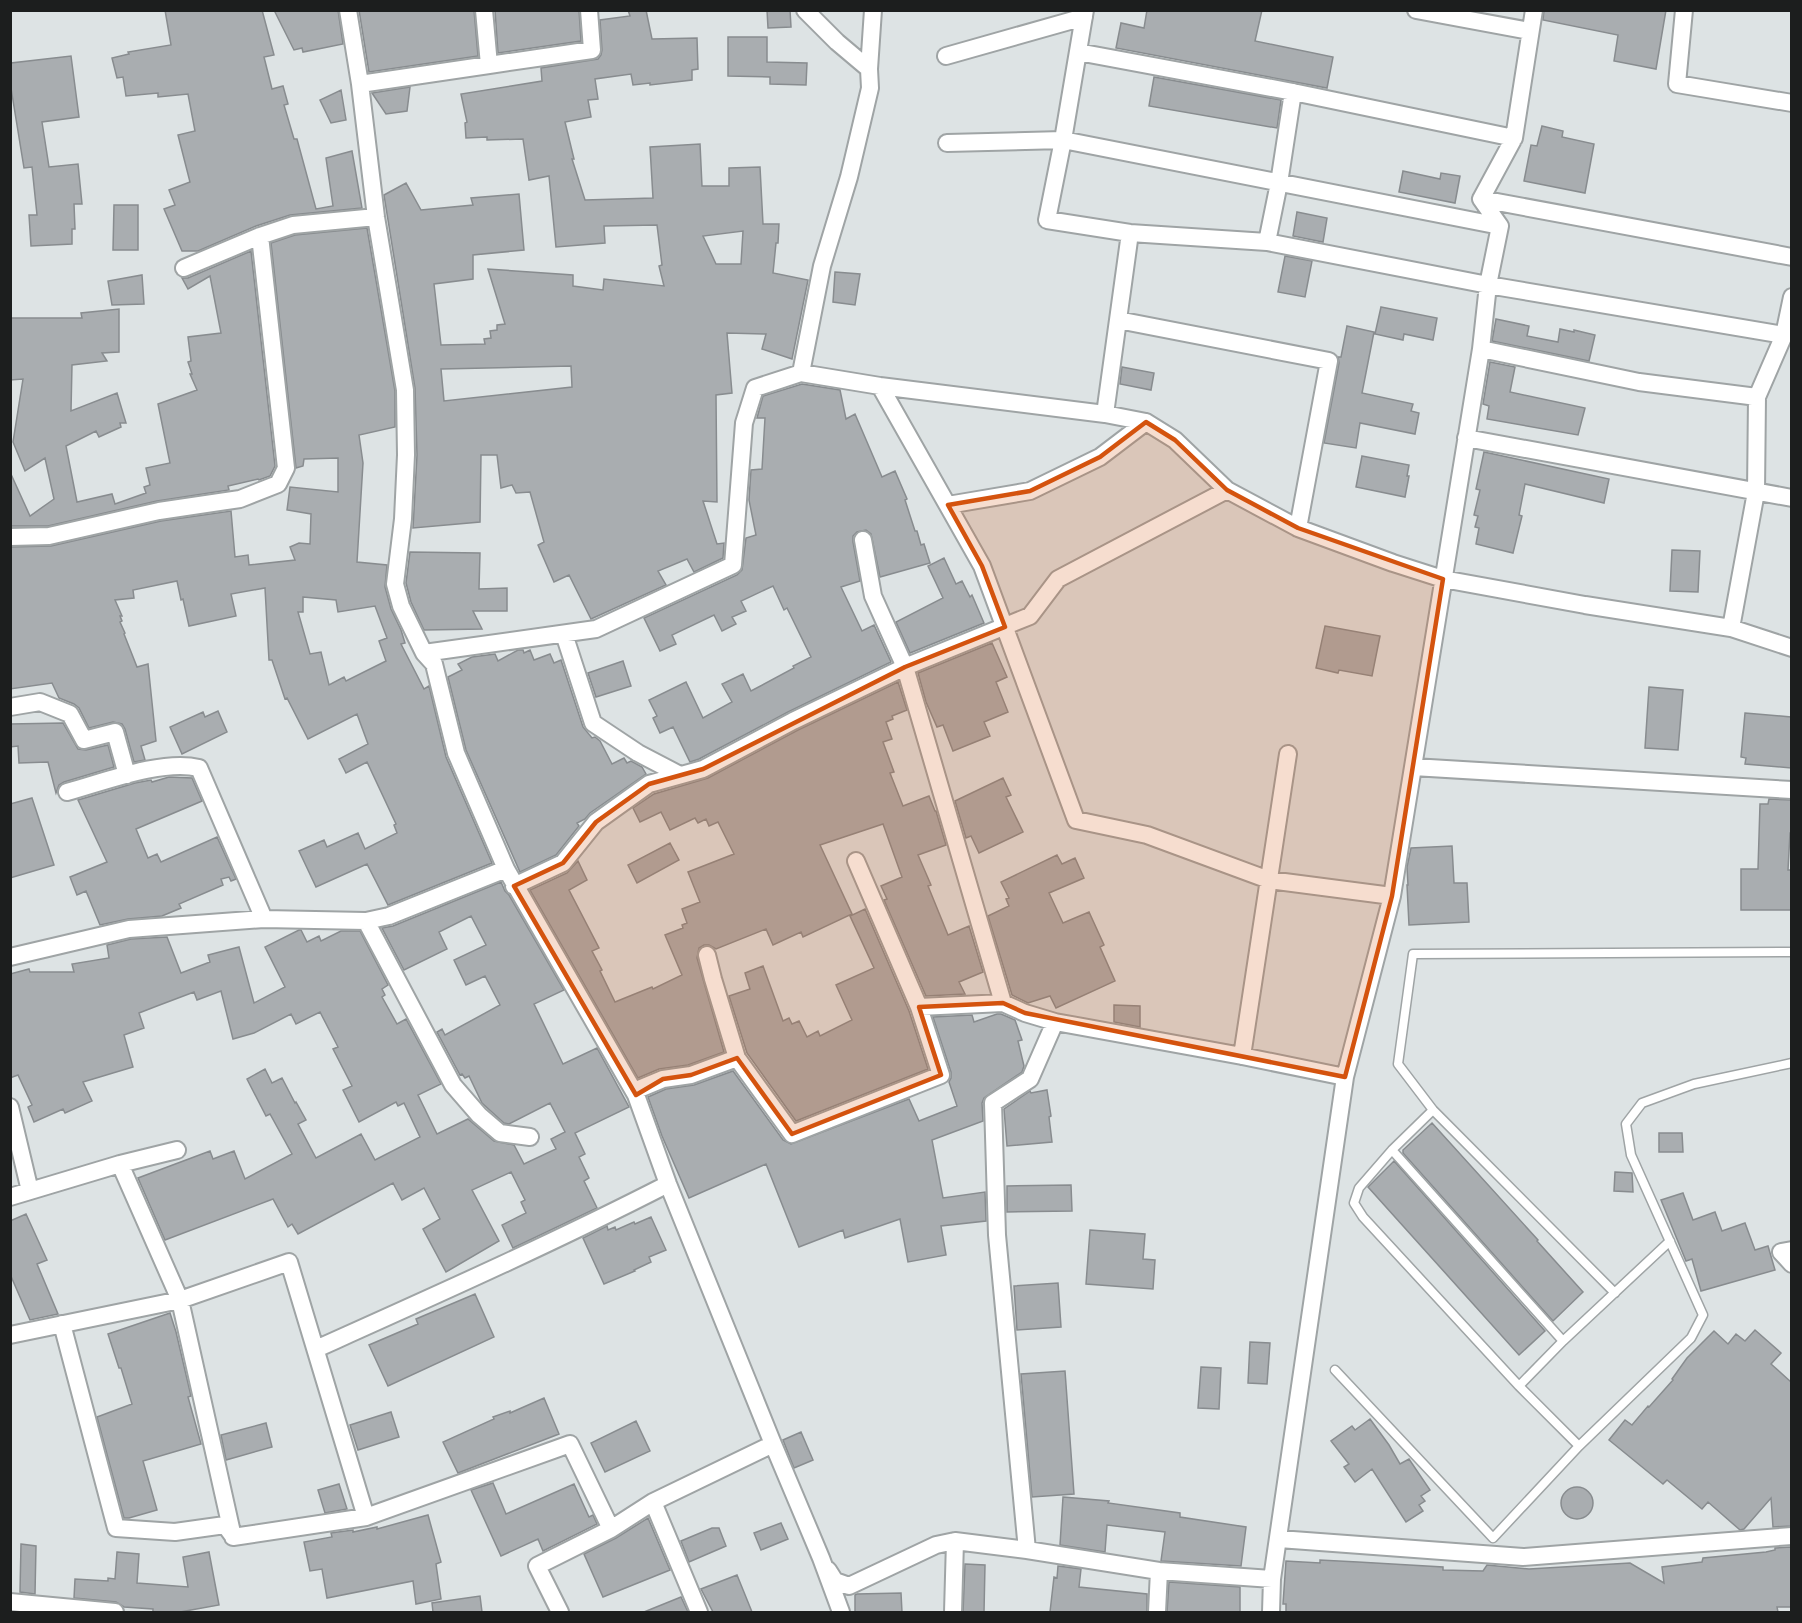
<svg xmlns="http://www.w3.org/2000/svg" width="1802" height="1623" font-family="Barlow,sans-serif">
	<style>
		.building { fill: #a9adb0; stroke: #888c8f; stroke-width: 1.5; fill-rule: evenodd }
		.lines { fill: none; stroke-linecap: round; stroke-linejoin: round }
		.lane-casing { stroke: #9fa4a5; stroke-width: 11 }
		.street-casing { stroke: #9fa4a5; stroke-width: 20 }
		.lane { stroke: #fff; stroke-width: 8 }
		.street { stroke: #fff; stroke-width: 16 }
		.marked { fill: #d4530e; fill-opacity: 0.2; stroke: #d4530e; stroke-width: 4.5; stroke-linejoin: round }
	</style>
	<rect width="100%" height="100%" fill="#dde3e4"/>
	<path class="building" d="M165,10H262L274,55L264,57L272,89L283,86L288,104L284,105L294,139H297L316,209L333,206L326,158L352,151L362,208L290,215L256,226L198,251H182L164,209L175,205L169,190L190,182L178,135L195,131L188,94L158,97V93L126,96L123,77L117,78L112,58L129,54L128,52L171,45Z
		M274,10H338L343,44L303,52L302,48L294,50Z
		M359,10H474L478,56L369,72Z
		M495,10H579L581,41L498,53Z
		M628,10H646L652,39L697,38L698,69L692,70V80L650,85V83L633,85L631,74L595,79L598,99L588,100L591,117L565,122L574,159H572L585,200L653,198L650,147L700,144L702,186H729V168L760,167L763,224H779L778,243H776L773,273L808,280L792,359L762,349L766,334L727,333L732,393L716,395L717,502L703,501L717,544L724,543L723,558L694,572L687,559L658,571L666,585L591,619L569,575L554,582L538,545L544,542L530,492L516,493L512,485L501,488L497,455H481L480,522L413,528L417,455L415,388L384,195L406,183L421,210L473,205L471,198L519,194L524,250L473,255V279L434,284L441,345L485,344L484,339L491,338L490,331L497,330V325L505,324L488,269L573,275V286L603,290L604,279L664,286L659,266L662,265L657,225L604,226L605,243L556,247L549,176L529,180L523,139L487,140V137L466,138L465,123L467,122L461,94L542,81L541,68L598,59L601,55L602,50L600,20L630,16ZM743,231L741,264H716L703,236ZM571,366L572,387L444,401L441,369Z
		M767,10H790L791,27L768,28Z
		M1147,10H1262L1255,41L1333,57L1327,88L1116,48L1121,23L1144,28Z
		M1544,10H1666L1656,69L1614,61L1618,35L1543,20Z
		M728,37H767V62L807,63L806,85L770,84V77L728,76Z
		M71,56L79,117L42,122L49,167L78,164L82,204H74L75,229H72V244L31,246L29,215H37L32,167L24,168L10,82L11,63Z
		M1154,77L1281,100L1277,128L1149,106Z
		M410,87L407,111L386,114L372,93Z
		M341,90L346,120L331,123L320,100Z
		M1542,126L1563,131L1562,137L1594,144L1585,193L1524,181L1531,145L1537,146Z
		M1403,171L1440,179L1441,173L1460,176L1455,203L1399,192Z
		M114,205H138V250H113Z
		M1297,212L1327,218L1323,242L1293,236Z
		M367,228L395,391V427L359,435L363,463L357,562L387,565L385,587L391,609L401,630L405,643L401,644L424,689L429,686L446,757L492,863L388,905L367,864L316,887L299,851L324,840L327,847L358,833L365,849L397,833L394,825L396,824L367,762L346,773L339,759L368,744L357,714L308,739L287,698L285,699L272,660H269L265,588L231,594L236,616L189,626L183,599L181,600L177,581L133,590L134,598L115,600L122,616H120L122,621L120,622L125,633L124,634L137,667L148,664L156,741L141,746L145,760L134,762L125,729L122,724L113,722L89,728L79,708L74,704L59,698L52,683L10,689V547L51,546L161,521L231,511L235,557L248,555L249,565L295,560L290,547L299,543L310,544L311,514L287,510L290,487L338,492V458L304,459L303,466L296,468L271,243L295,235ZM303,597L336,600L338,612L375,606L387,638L379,641L386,661L346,681L344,677L329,685L321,652L310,654L298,612H303Z
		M251,251L275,466L270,476L259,480L258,479L228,486L229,490L157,501L48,526H10V472L30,516L54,499L45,458L25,471L13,442L23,379L10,380V318H82L81,313L119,309V352L102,353L107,361L72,365L71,411L117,393L126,423H120L121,427L99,437L96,431L66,446L77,502L112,494L115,504L146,493L144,487L150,485L146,468L170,463L158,404L197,390L190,374H192L188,362L191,361L188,337L221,333L210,276L188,289L182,278H188Z
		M1285,256L1312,261L1305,297L1278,292Z
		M835,272L860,274L855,305L833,302Z
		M142,275L144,304L112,305L108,281Z
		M1381,307L1437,318L1433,340L1404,334L1403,340L1375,334Z
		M1496,319L1529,326L1527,336L1558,342L1560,329L1574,332V330L1595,335L1589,361L1492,341Z
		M1347,326L1374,332L1362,393L1413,404L1411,411L1419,413L1415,434L1360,423L1356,448L1324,443L1339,363L1338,357H1341Z
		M1490,362L1515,367L1510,392L1585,408L1578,435L1487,419L1489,406L1483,404Z
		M1122,367L1154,373L1151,390L1120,384Z
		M802,384L840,390L846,419L855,414L882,477L895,471L907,499L905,500L915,531H917L921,545L924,544L930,563L880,577L871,534L866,530L857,532L853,536V542L860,581L841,587L862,631L874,625L891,662L788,712L699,759L690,762L673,727L660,733L653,718L657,716L649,700L686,682L703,718L732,702L722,684L743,674L751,691L794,668L793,666L811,657L787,608L784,610L773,586L741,601L746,611L732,617L736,624L722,631L714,615L672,635L676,644L660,651L644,618L737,575L742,570L746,538L756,535L749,500L751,470L762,469L765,418H757L763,396Z
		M1484,452L1609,479L1604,503L1525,484L1519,515L1522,516L1513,553L1476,544L1479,528L1475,527L1478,516L1474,515L1480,490L1476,489Z
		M1362,456L1409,465L1407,476H1409L1405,497L1356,487Z
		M1672,550L1700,551L1698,592L1670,591Z
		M410,552L480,553L479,589L507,588V611H473L482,629L424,630L411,602L406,583Z
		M944,558L956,584L962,581L970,597L972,595L984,623L910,653L896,622L943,598L928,566Z
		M1325,626L1380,636L1372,676L1339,670L1338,673L1316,668Z
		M992,643L1007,677L996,682L1008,712L984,722L990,736L953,751L943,725L937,727L926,702L918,673Z
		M518,650H523L524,653L530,650L534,660L550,654L554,663L561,660L583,727L592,738L595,737L600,741L612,764L624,758L627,763L631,761L642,767L646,774L590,813L585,819L577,823L579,826L556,855L520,872L466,750L448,677L462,670L458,664L472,657L495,654L498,661Z
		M623,661L631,686L596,697L588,673Z
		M898,682L907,710L892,716L893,719L886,722L892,739L883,742L894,772L890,773L903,806L929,796L935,811H936L946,845L918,855L931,885L928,886L948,935L969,926L983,972L959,982L965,994L926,996L884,900L887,899L881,886L902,877L883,824L820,845L852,914L803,937L801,932L773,945L766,929L716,949L709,945H704L699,948L697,958L724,1052L688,1065L659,1069L638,1078L530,890L567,873L578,861L587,880L569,890L599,948L592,951L602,970L600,971L615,1002L652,987L653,989L682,975L665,935L683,928L682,925L687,923L682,909L700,902L688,872L734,854L718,822L709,826L706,819L698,823L695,818L670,830L661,812L640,822L633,808L654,794L708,778L798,730Z
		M1649,687L1683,690L1678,750L1645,748Z
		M218,711L227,732L182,754L170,727L203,712L205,717Z
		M1745,713L1791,717V768L1745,764L1746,758L1741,757Z
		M63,723L78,749L86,750L108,745L114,767L64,782L59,785L56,793L48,762L19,763L18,746L10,747V724Z
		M169,777L192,778L202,801L136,829L148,858L157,854L161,862L217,837L236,879L231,881L229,877L221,879L223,885L179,904L181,908L162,916L128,919L100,925L86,891L77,895L70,877L107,862L78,800L135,783L151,780L152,782Z
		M1003,778L1011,795L1006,797L1023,832L979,853L971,836L966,838L955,801Z
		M32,798L54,865L10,878V804Z
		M1769,799L1791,800V833H1790L1788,870H1791V910H1741V869H1758L1760,804H1768Z
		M670,843L679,860L637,883L628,865Z
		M1452,846L1454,883H1467L1469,922L1409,925L1407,885H1408L1407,867L1411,848Z
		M1057,855L1062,864L1075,858L1084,878L1049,893L1063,923L1089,912L1104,945L1100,947L1115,981L1056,1008L1050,996L1028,1003L1012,995L988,916L1009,906L1006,899L1009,898L1001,882Z
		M501,882L505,891L509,895L564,990L534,1004L563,1064L597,1048L629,1107L575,1133L585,1154L579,1157L589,1178L584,1181L597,1208L513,1248L502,1225L526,1213L521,1202L525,1200L511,1172L472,1190L499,1241L446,1272L423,1229L440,1219L424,1188L402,1200L393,1183L298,1234L292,1224L288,1227L273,1199L165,1240L138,1178L210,1151L213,1159L234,1151L245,1179L292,1154L270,1114L266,1116L247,1079L265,1069L272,1083L282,1078L295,1103L296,1102L306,1120L298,1124L316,1158L361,1134L375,1160L420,1137L404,1103L398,1106L396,1102L359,1122L343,1090L352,1086L333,1049L338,1047L320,1012L296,1024L291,1014L254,1033L233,1039L221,991L197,1000L194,992L157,1006L139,1013L144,1028L124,1035L133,1067L83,1082L92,1101L65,1113L63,1109L34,1122L28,1107L32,1105L18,1075L10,1078V974L29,969L30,972H74L72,964L109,958L107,945L131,939L167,937L181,973L210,962L208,955L239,947L254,1003L285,987L265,947L299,930H301L307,942L319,936L321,941L341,931H360L388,985L382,989L385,995L382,997L397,1024L406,1019L441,1084L418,1095L437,1134L468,1119L494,1141L514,1145L524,1164L556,1149L551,1139L565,1132L550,1103L509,1124L504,1123L482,1103L469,1076L465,1078L462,1074L460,1075L437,1032L442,1029L445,1035L500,1005L485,976L466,985L454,960L486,945L471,916L439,932L447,949L404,970L382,928L393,926Z
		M865,909L909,1011L928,1069L796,1121L747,1053L729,996L750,989L745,973L763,966L783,1021L789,1018L792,1024L799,1021L807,1037L818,1031L820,1036L852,1020L836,985L874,968L850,916Z
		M1114,1005L1140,1006V1027L1114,1022Z
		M997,1014H1001L1015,1020L1022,1040L1018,1041L1024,1066L1022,1072L984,1098L982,1103L983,1121L932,1140L943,1198L985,1192L986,1221L941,1226L946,1255L908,1262L900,1219L845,1238L843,1230L799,1247L766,1164L689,1198L662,1136L648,1097L666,1089L694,1085L733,1071L783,1140L791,1144L909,1099L919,1121L957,1106L949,1082L951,1078V1072L933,1017L972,1015L974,1022Z
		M1047,1090L1051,1116L1049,1117L1052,1142L1007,1146L1004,1109L1030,1091L1031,1093Z
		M1432,1123L1538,1240L1537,1241L1583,1292L1553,1321L1403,1153V1150Z
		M1659,1133H1682L1683,1152H1659Z
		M1394,1161L1545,1331L1519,1355L1368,1187Z
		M1615,1172L1632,1173L1633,1192L1614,1191Z
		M1071,1185L1072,1211L1007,1212V1186Z
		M1683,1193L1693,1220L1715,1212L1722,1231L1745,1223L1755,1250L1768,1246L1775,1270L1701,1291L1692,1259L1686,1261L1661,1200Z
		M26,1214L47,1260L37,1264L58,1314L30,1320L10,1274V1221Z
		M651,1217L666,1250L649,1257L651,1262L634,1270L635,1271L604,1284L583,1238L607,1226L608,1230L615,1227L616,1230L634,1222L635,1224Z
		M1090,1230L1145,1234L1143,1259L1155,1260L1153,1289L1086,1284Z
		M1058,1283L1061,1327L1017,1330L1014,1286Z
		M475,1294L494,1337L388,1386L369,1345L418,1324L416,1319Z
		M170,1313L176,1332L191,1396L188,1397L201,1444L143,1461L157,1510L129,1518H124L97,1417L132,1404L121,1368H119L108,1334Z
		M1755,1330L1781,1353L1771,1364L1791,1382V1526L1773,1527L1771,1498L1744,1529L1740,1530L1708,1502L1702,1509L1667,1480L1663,1484L1609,1440L1625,1420L1632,1425L1648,1406L1649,1407L1673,1380L1672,1379L1687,1358L1714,1331L1728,1344L1736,1334L1745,1341Z
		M1250,1342L1270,1343L1267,1384L1248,1383Z
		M1201,1367L1221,1368L1219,1409L1198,1408Z
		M1065,1371L1074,1494L1032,1497L1021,1374Z
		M544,1398L559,1434L458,1473L443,1442L494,1419L493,1417L510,1411V1413Z
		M391,1412L399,1437L358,1450L350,1425Z
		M1370,1419L1389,1445L1400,1464L1409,1459L1430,1490L1421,1496L1425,1501L1419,1505L1423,1511L1406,1522L1372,1469L1355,1482L1344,1467L1349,1464L1331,1441L1352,1426L1355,1430Z
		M636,1421L650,1451L605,1472L591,1443Z
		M266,1423L272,1447L226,1460L221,1435Z
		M801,1432L813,1460L794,1468L783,1440Z
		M493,1483L506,1514L574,1484L589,1517L593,1515L597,1524L543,1551L538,1539L501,1556L471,1490Z
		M339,1484L347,1509L325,1513L318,1490Z
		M1561 1503a16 16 0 1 1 32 0a16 16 0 1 1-32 0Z
		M1063,1497L1109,1501L1108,1503L1180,1513V1517L1246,1527L1241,1566L1161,1561L1165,1532L1107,1525L1105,1552L1060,1545Z
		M428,1515L441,1562L436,1564L441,1599L416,1604L413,1581L327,1598L322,1569L310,1571L304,1542L332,1537L331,1533L353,1530V1532L377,1527V1529Z
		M648,1518L670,1570L603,1597L584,1554L616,1538Z
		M781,1523L788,1539L761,1550L754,1533Z
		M712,1528H719L726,1546L689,1562L681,1541Z
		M21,1544L36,1546L35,1594L20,1592Z
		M1791,1547V1607H1777L1778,1612H1286V1604H1283L1286,1561L1320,1563V1560L1358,1562L1443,1567V1570L1483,1571L1487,1565L1529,1569L1630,1563L1664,1583L1662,1567L1702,1562L1703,1558L1766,1552L1775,1550V1548Z
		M117,1552L139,1554L137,1583L188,1587L183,1557L209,1552L219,1605L180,1612H153V1609L124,1607L116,1602L74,1598L75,1579L108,1581V1578L115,1579Z
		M965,1564L985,1565L984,1612H963Z
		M1058,1566L1081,1569L1079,1587L1147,1594V1612H1050L1054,1577L1057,1578Z
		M737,1575L752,1612H713L701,1589Z
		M1169,1582L1240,1587V1612H1167Z
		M901,1593L902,1612H855V1595L857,1594Z
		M480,1596L482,1612H433L432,1603Z
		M681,1597L688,1612H644Z"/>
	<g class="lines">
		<g class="lane-casing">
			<path id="lane" d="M1433,1110L1392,1150L1359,1188L1354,1203L1363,1217L1519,1386L1579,1446
				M1392,1150L1563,1341
				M1615,1293L1433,1110L1398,1064L1413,954L1792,952
				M1335,1370L1493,1538L1579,1446L1691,1338L1703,1315L1631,1155L1626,1124L1642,1103L1694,1084L1792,1063
				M1519,1386L1563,1341L1670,1241"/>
		</g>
		<g class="street-casing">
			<path id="street" d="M348,10L360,84L376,217L405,390L406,455L403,519L395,584L401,606L424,653L434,664L456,753L506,869L636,1095L668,1184L773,1444L821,1558L841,1612
				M805,10L837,42L869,69
				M1085,10L1063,140L1047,220L1130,233L1267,242L1488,285L1784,335
				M1416,10L1530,31
				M1684,10L1677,84L1792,103
				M1078,52L1293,92L1514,138
				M946,56L1084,17
				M489,65L592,50L589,10
				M360,84L489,65L484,10
				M947,143L1063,140L1500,226
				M1481,199L1792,257
				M1267,242L1279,183L1293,92
				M184,268L260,236L293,225L376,217
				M1118,320L1329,361L1298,528
				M1481,349L1639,382L1757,397
				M801,373L822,266L849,177L870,88L869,69L873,10
				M880,386L982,566L1076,820L1147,835L1269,880L1392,896
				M1105,414L1130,233
				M1466,438L1792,498
				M948,505L1030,491L1100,457L1146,422
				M10,537L49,536L159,511L240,499L278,484L286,468L260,236
				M863,540L873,596L905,667L1003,1003
				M1731,628L1756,492L1757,397L1784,335L1792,297
				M564,634L593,723L638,753L680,775
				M424,653L596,629L733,565L744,423L755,388L801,373L880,386L1105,414L1146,422L1175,440L1227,490L1298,528L1393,563L1443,579L1585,605L1731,628L1792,648
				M10,707L40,702L70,714L84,740L115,732L127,775
				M1413,767L1792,790
				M67,792C104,782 162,759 199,768L264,919L366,921L389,916L506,869
				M514,886L563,863L596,822L649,784L703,769L793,721L905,667L1030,616L1058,579L1227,490
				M366,921L453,1085L479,1115L500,1133L530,1137
				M707,955L713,979L737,1058
				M10,957L129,929L264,919
				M919,1007L1003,1003L1025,1013L1055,1022
				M1242,1056L1288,754
				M636,1095L639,1089L663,1079L691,1075L737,1058L792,1134L941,1075L919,1007L856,861
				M10,1107L30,1191
				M120,1164L180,1300L233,1537L366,1517L570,1444L611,1529L653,1502L773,1444
				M10,1197L120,1164L177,1150
				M1792,1250L1781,1252L1792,1264
				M62,1324L116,1528L175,1532L225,1525L233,1536
				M10,1335L180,1300L289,1262L366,1517
				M316,1349C434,1296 553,1243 668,1184
				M653,1502L699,1612
				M1279,1539L1523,1557L1792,1536
				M1027,1550L997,1235L993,1103L1030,1079L1055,1022L1242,1056L1345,1077
				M828,1570L835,1581L849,1586L936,1545L955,1541L1027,1550L1159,1571L1272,1579
				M10,1602L115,1612
				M560,1612L537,1566L611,1529
				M953,1612L955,1541
				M1157,1612L1159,1571
				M1271,1612L1272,1579L1345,1077L1392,896L1481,349L1488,285L1500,226L1481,199L1514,138L1534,10"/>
		</g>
		<use href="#lane" class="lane"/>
		<use href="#street" class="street"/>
	</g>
	<path class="marked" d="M1146,422L1175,440L1227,490L1298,528L1443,579L1392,896L1345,1077L1025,1013L1003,1003L919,1007L941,1075L792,1134L737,1058L691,1075L663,1079L636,1095L514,886L563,863L596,822L649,784L703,769L905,667L1005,627L982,566L948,505L1030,491L1100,457Z"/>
	<rect width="1802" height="1623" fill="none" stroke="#1c1e1e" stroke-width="24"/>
</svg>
